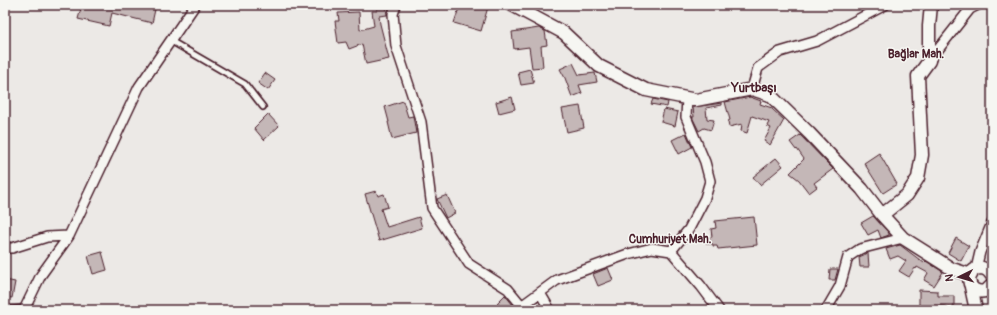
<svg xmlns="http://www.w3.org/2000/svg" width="997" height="315" font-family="Pangolin,sans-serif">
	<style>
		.building { fill: #c4b7b7; stroke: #4a1f2b }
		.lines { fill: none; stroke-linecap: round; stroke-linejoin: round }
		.service-casing { stroke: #4a1f2b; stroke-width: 8 }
		.minor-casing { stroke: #4a1f2b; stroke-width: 12 }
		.tertiary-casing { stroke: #4a1f2b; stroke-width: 15 }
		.service { stroke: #f6f6f2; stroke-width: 4.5 }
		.minor { stroke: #f6f6f2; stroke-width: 9 }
		.tertiary { stroke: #f6f6f2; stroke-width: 12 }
		.labels { text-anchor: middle; stroke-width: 3; stroke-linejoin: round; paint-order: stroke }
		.neighbourhood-label { font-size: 12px; font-weight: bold; fill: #4a1f2b; stroke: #f6f6f2 }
		.quarter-label { font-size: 13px; font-weight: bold; fill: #4a1f2b; stroke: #f6f6f2 }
	</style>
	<rect width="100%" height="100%" fill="#ece9e6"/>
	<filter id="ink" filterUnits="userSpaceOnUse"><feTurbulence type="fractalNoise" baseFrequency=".025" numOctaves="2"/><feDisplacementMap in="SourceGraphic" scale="8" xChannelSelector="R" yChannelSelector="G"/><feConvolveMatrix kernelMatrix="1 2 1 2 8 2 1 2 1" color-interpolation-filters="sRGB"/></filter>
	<g filter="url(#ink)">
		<path class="building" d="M82,5H156L152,23L112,13L109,26L78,19Z
			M460,5H481L488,7L481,31L454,23Z
			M386,7L387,15L379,16L380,24L389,59L366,64L362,44L349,49L346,42L338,43L335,21H339L338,13L359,12L360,30L374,26L372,11H377V8Z
			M539,28L545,31L547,45L541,46L543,67L532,68L529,47L514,49L512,32Z
			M573,63L579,75L595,73L597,82L579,85L582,93L572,97L565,78L560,69Z
			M530,69L534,83L521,85L518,72Z
			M265,73L275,80L268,90L258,83Z
			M512,97L515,109L499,113L496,102Z
			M750,97L761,101L760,104L772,108V109L784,120L770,145L764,141L771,128L767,126L769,122L752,116L747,133L741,131L742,124L729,127L728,121L730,120L725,102Z
			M653,99L668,102L667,107L651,104Z
			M403,101L408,117L413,116L416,133L392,139L388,122H389L385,107Z
			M722,103V105L706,108L707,119L714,120L711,130L704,128L699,131L692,117H694L693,107Z
			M580,106L584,128L567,132L562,109Z
			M664,109L678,112L675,126L661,122Z
			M268,114L279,126L264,140L254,128Z
			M686,133L692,147L679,154L672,140Z
			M800,135L833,169L814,183L817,187L809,193L799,180L790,173L804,159L797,149L796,150L790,142Z
			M879,153L897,184L883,193L864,163Z
			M776,158L783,166L760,185L753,177Z
			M376,191L378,196L384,194L388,207L381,209L387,227L419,217L422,228L379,241L365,194Z
			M447,195L455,213L446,218L437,199Z
			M873,216L889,233V235L881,238L878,230L868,235L861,223Z
			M754,217L757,245L718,249L717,246H713V244H707L706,238L712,237L711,229L716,228L715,221Z
			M956,238L969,246L961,261L948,253Z
			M900,245L924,263L926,261L943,272L934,286L924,280L928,273L917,267L916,269L915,268L909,277L899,271L906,261L898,256L890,259L886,249Z
			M102,252L107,270L93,274L88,256Z
			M868,253L869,267H860L859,257Z
			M608,268L613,280L598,286L593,274Z
			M830,269H838L835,280H829Z
			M5,280L15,282L12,298L5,297Z
			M919,290L938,291V296H954V307L940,306V310H919Z
			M505,295L513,305L509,310H504L497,303Z"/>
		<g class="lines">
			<g class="service-casing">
				<path id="service" d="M171,41L245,84L263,107
					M5,310L25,308"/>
			</g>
			<g class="minor-casing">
				<path id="minor" d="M396,5L393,14L396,46L421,122L432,208L469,264L508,289L522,306
					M929,61L970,9L978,5
					M752,89L758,68L780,52L817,41L885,5
					M5,248H12L47,237L69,236
					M671,251L689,229L705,198L710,181L705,162L686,117L687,98
					M976,269L980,252L992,223
					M540,293L550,310
					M24,310L41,275L69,236L139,87L195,5
					M516,310L557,280L628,254L652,248L671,251L701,286L719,310
					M826,310L840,286L848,257L860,249L903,238"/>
			</g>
			<g class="tertiary-casing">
				<path id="tertiary" d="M512,5L564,33L599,66L646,90L696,100L752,89L770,95L809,133L862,189L882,215L903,238L952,269L971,275
					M882,215L907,195L918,178L922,155L918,76L929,61V26L931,5
					M992,276C990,272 987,269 982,268C964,267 965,296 986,291L992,285
					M971,287L976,310"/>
			</g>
			<use href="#service" class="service"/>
			<use href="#minor" class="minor"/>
			<use href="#tertiary" class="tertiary"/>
		</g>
	</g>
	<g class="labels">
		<g class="neighbourhood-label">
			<text x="916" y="58">Bağlar Mah.</text>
			<text x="670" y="243">Cumhuriyet Mah.</text>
		</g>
		<g class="quarter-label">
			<text x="754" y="92">Yurtbaşı</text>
		</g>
	</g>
	<rect width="997" height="315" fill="none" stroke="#f6f6f2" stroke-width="20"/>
	<rect x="10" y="10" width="977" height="295" fill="none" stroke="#4a1f2b" stroke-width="1.5" filter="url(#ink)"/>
	<g transform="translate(959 277) rotate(265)" stroke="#f6f6f2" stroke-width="3" paint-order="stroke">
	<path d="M0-3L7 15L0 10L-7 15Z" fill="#4a1f2b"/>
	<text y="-6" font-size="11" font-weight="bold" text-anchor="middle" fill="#4a1f2b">N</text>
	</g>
</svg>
